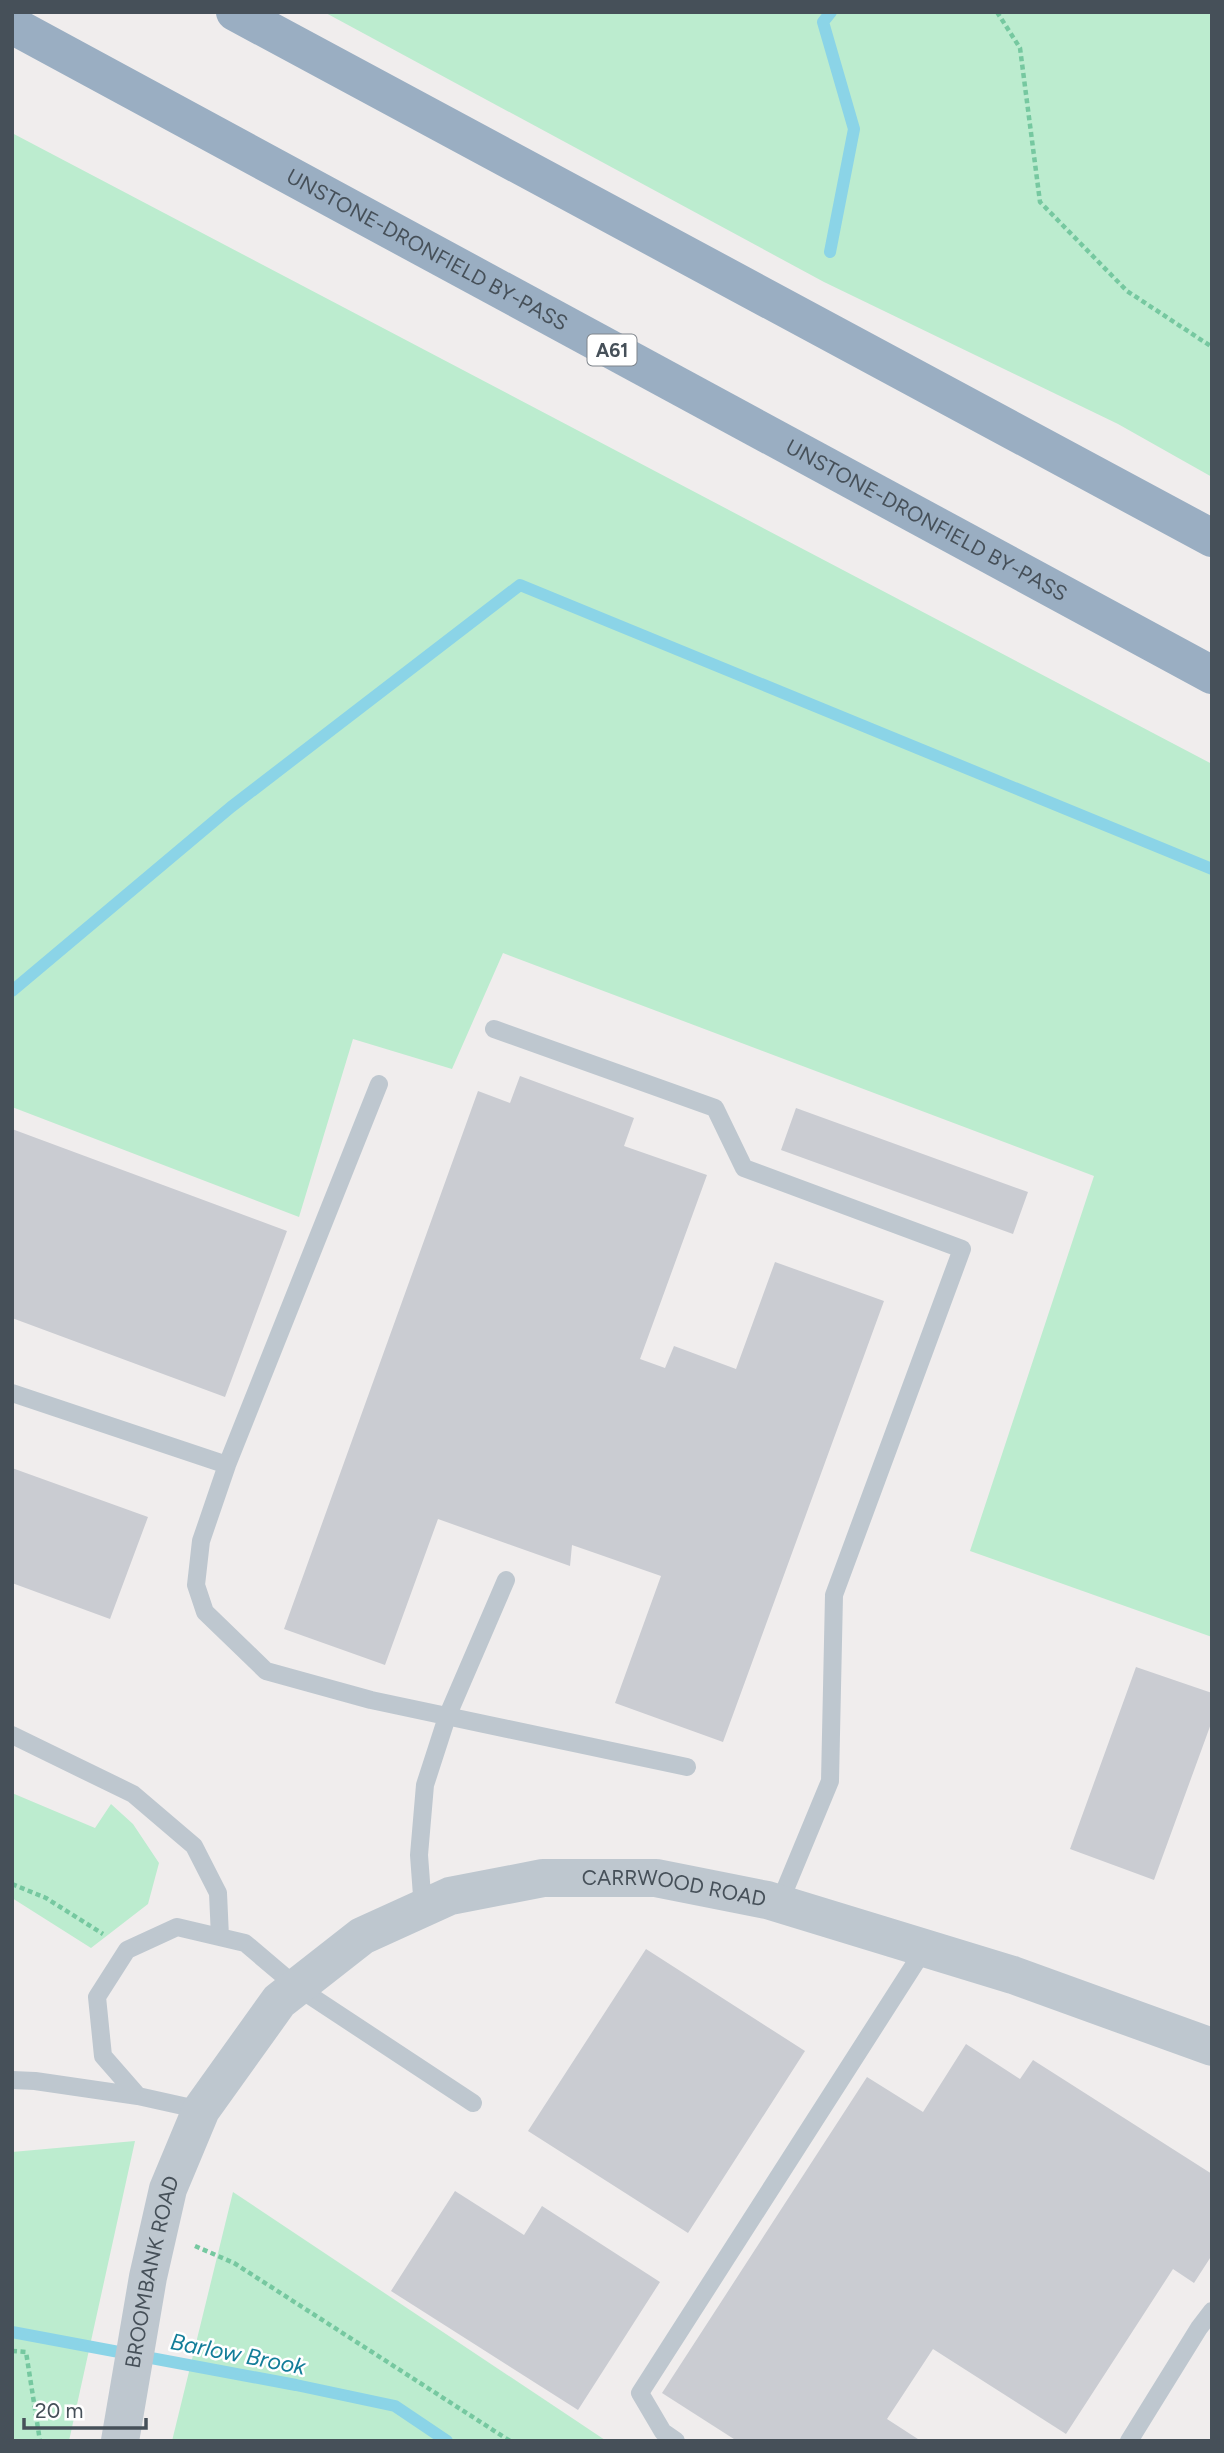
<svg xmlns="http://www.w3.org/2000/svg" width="1224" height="2453" font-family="Figtree,sans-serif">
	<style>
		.green { fill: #bceccf }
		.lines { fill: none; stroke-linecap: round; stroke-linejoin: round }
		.stream { stroke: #8bd4e7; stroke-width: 12 }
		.building { fill: #caccd2 }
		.path { stroke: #76c8a0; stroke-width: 4.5; stroke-dasharray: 5 3.5; stroke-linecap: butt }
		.service { stroke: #bec7cf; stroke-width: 18 }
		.tertiary { stroke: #bec7cf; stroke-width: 38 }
		.trunk { stroke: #9aaec2; stroke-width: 38 }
		.labels { text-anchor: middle; stroke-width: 5; stroke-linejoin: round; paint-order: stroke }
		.shield { fill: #fff; stroke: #7e848b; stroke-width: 2 }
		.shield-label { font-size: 19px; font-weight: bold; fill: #465059 }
		.street-label { font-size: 21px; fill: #465059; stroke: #fff }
		.water-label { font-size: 23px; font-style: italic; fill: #127d99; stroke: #fff }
	</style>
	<rect width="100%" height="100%" fill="#f0eded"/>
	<path class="green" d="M324,12H1212V477L1118,424L824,282Z
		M12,133L1212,764V1637L970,1551L1094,1176L503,953L452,1069L353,1039L299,1217L12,1107Z
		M12,1793L95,1828L111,1804L133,1824L159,1863L148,1904L91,1948L12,1898Z
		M135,2141L69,2441H12V2152Z
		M233,2192L602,2438L607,2441H172Z"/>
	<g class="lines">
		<path class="stream" d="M830,252L854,129L823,22L831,12
			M12,991L231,807L520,585L1212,869
			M12,2332L296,2385L395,2406L447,2441"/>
	</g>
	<path class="building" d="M520,1076L634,1118L624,1146L707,1175L640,1359L665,1368L674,1346L736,1369L775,1262L884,1301L723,1742L615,1703L661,1576L572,1545L570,1566L438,1519L385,1665L284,1629L478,1091L510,1103Z
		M796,1108L1028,1192L1013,1234L781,1150Z
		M12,1129L287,1231L225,1397L12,1318Z
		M12,1468L148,1517L110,1619L12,1583Z
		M1136,1667L1212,1693V1721L1154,1880L1070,1849Z
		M646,1949L805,2051L688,2233L528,2131Z
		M966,2044L1020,2079L1033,2060L1212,2174V2255L1194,2283L1173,2269L1066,2434L933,2349L887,2419L921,2441H737L662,2393L867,2077L923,2112Z
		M455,2191L524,2235L542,2206L660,2282L578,2410L391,2291Z"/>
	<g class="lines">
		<path class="path" d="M997,12L1020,48L1040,202L1127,291L1212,347
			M12,1884L46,1898L103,1934
			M195,2246L234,2263L510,2441
			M12,2351L26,2352L40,2441"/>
		<path class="service" d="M494,1029L715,1108L744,1168L962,1249L834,1595L830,1781L779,1904
			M379,1084L227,1465L201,1541L196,1585L205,1612L266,1671L371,1700L687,1767
			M12,1393L227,1465
			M12,1735L133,1794L194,1846L218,1893L220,1937
			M423,1909L419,1855L425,1785L447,1717L506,1580
			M12,2080L35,2081L138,2096
			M201,2110L138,2096L103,2056L97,1997L127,1950L177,1927L245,1943L297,1987L473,2103
			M676,2441L663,2432L640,2393L925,1948
			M1129,2441L1199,2328L1212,2311"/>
		<path class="tertiary" id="s1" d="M120,2441L148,2277L168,2189L201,2110L279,2001L362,1936L450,1896L543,1878H656L767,1900L1013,1975L1212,2047"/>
		<g class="trunk">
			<path d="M235,12L1212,538"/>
			<path id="s2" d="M12,25L1212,675"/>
		</g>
	</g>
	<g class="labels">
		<rect class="shield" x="587.5" y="334.5" width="49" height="31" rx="5"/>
		<g class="shield-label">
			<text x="612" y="357">A61</text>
		</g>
		<g class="street-label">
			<text dy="7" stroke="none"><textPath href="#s2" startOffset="472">UNSTONE-DRONFIELD BY-PASS</textPath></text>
			<text dy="7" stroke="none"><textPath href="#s2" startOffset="1040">UNSTONE-DRONFIELD BY-PASS</textPath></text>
			<text dy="7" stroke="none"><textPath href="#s1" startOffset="905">CARRWOOD ROAD</textPath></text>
			<text dy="7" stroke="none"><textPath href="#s1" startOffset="172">BROOMBANK ROAD</textPath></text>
		</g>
		<g class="water-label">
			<text transform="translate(238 2354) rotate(11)" y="8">Barlow Brook</text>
		</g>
	</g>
	<rect width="1224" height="2453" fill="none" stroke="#465059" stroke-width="28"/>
	<path d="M24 2418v10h122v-10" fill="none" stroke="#465059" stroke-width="3.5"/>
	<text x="35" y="2418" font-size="21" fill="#465059" stroke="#ffffff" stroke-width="5" paint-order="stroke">20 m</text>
</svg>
